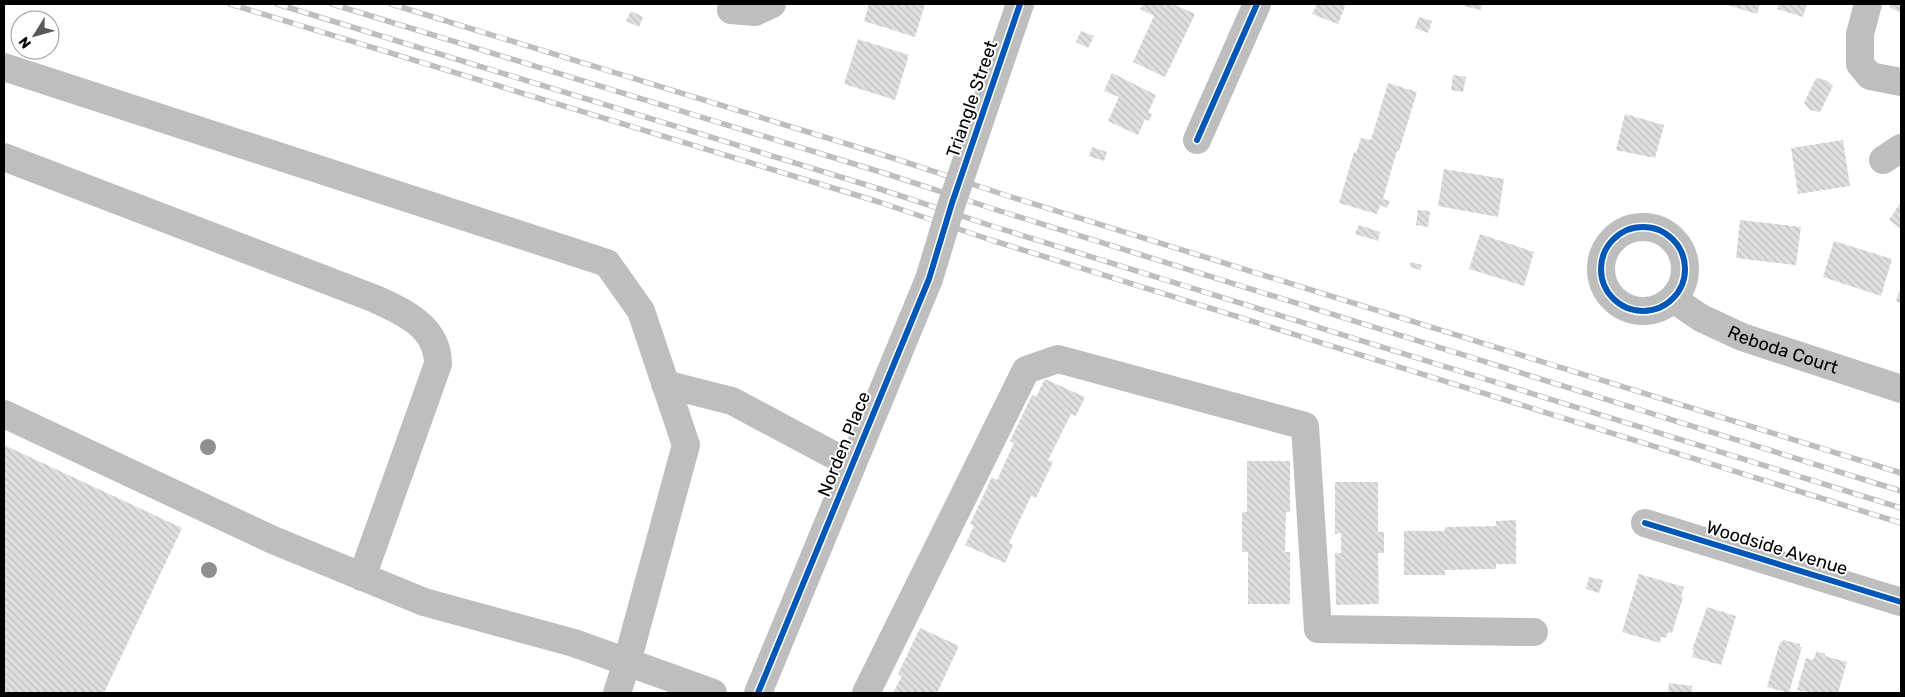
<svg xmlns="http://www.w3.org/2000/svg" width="1905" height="697" font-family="Rubik,sans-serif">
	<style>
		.building { fill: url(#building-back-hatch) }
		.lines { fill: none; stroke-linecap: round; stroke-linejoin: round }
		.minor { stroke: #bebebe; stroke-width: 28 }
		.rail-casing { stroke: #bebebe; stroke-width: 5.5 }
		.rail { stroke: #fff; stroke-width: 4; stroke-dasharray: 11; stroke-linecap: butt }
		.minor-bridge { stroke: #bebebe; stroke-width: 28 }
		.cycleway-casing { stroke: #fff; stroke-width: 9 }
		.cycleway { stroke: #0057b8; stroke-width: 6 }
		.tree { fill: #8f8f8f }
		.labels { text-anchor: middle; stroke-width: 4; stroke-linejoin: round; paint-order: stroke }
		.street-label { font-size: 18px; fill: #000; stroke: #fff }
	</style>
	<defs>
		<pattern id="building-back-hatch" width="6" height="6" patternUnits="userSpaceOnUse" patternTransform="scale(1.25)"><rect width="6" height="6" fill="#dfdfdf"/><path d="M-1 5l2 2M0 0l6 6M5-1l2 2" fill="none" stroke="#bebebe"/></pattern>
	</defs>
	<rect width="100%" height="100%" fill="#fff"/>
	<path class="building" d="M869,4H925L915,37L864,21Z
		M1143,4H1173L1195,14L1165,77L1133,62L1154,16L1140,9Z
		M1317,4H1346L1338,24L1312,14Z
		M1465,4H1482L1481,10L1464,6Z
		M1724,4H1760L1757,14Z
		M1779,4H1807L1803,17L1777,9Z
		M1891,4H1901V13L1889,7Z
		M631,11L643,17L639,27L626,21Z
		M1419,17L1432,21L1428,33L1415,28Z
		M1081,31L1094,36L1088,48L1076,42Z
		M858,39L909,55L895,100L844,84Z
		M1112,73L1156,95L1148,113L1152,114L1149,121L1145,119L1138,135L1108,121L1119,97L1104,91Z
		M1453,75L1466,77L1463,92L1451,90Z
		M1816,78L1826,80L1833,86L1820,112L1810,110L1804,103Z
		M1388,83L1417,92L1399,151H1397L1393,164L1383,199L1390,201L1387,208L1380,205L1377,214L1339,203L1354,152L1356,153L1361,138L1371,140Z
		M1625,114L1664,125L1655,158L1616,150Z
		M1843,140L1850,186L1798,194L1791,148Z
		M1092,147L1107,152L1104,161L1089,156Z
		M1444,169L1504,179L1498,217L1438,206Z
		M1901,202V229L1889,220Z
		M1418,210L1430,211L1428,227L1416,225Z
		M1740,220L1801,227L1796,265L1736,258Z
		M1359,225L1380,232L1378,241L1355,234Z
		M1480,234L1534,252L1524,286L1469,269Z
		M1834,241L1892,259L1881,296L1823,277Z
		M1411,262L1422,265L1420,270L1410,267Z
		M1901,287V303L1896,301Z
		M1045,379L1085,397L1076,416L1071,414L1048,460L1053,462L1036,498L1031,496L1009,543L1013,545L1005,563L965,545L974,526L970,524L992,477L997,480L1014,443L1010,441L1032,395L1036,397Z
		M4,445L182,528L104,693H4Z
		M1247,461H1290V512H1286L1285,552H1290V604H1248V552H1242V512H1247Z
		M1335,482H1378V532H1384V553H1378L1379,604L1336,605L1335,553H1341V533L1335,534Z
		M1516,520V564H1496V569L1445,570V575H1404V531H1445V527L1496,526V521Z
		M1639,574L1684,587L1681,596L1683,597L1672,633L1668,632L1666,638L1661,637L1660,643L1622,632Z
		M1589,577L1603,580L1599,593L1586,589Z
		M1707,607L1736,616L1721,665L1692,657L1694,650H1692Z
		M920,628L959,646L937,693H893L902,676L898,674Z
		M1783,640L1800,644V647H1802L1789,693L1767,687L1780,642L1782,643Z
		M1817,651L1825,654V656L1847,662L1838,693H1811L1797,690L1806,658L1813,660Z
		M1669,683L1692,686V693H1668Z"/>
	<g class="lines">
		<g class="minor">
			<path d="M1868,4L1860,34V64L1870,76L1901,82"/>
			<path d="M731,10L755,12L772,4"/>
			<path d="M4,67L607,263L641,311L686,445L627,662L713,693"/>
			<path d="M985,106L1020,4"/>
			<path d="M1197,140L1257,4"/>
			<path d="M4,157L373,298C402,311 438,326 438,364L362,577"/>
			<path d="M1883,160L1901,148"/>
			<circle cx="1643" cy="269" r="42"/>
			<path id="s1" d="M1673,299L1701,318L1742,337L1901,389"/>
			<path d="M665,384L732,401L852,465"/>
			<path d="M4,414L273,540L424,602L574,643L627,662L617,693"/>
			<path d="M1645,523L1901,602"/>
			<path d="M758,693L929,279"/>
			<path d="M866,693L1026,370L1058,359L1305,426L1318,629L1534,632"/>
		</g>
		<g class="rail-casing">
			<path id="rail" d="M230,4L879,202L991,240L1901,523
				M277,4L883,190L995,227L1901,508
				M332,4L887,174L1000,211L1901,491
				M391,4L893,158L1005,195L1901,473"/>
		</g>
		<use href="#rail" class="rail"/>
		<path class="minor-bridge" d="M929,279L952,203L985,106"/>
		<g class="cycleway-casing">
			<path id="cycleway" d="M1197,140L1257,4
				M1601 269a42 42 0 1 1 84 0a42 42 0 1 1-84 0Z
				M1645,523L1901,602
				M758,693L929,279L952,203L1020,4"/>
		</g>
		<use href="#cycleway" class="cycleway"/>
	</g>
	<g class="tree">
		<circle cx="208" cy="447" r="8"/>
		<circle cx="209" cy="570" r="8"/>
	</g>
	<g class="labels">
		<g class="street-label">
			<text transform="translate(972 99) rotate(-71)" y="6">Triangle Street</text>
			<text dy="6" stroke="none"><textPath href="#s1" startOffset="122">Reboda Court</textPath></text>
			<text transform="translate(844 444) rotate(-68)" y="6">Norden Place</text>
			<text transform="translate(1777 548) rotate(17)" y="6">Woodside Avenue</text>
		</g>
	</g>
	<rect width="1905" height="697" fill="none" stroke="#000000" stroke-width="10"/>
	<g transform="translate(35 35) rotate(233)"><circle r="24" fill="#ffffff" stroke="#999999"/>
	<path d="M0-4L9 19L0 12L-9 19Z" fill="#595959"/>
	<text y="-8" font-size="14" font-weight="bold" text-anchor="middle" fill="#000000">N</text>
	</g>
</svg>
